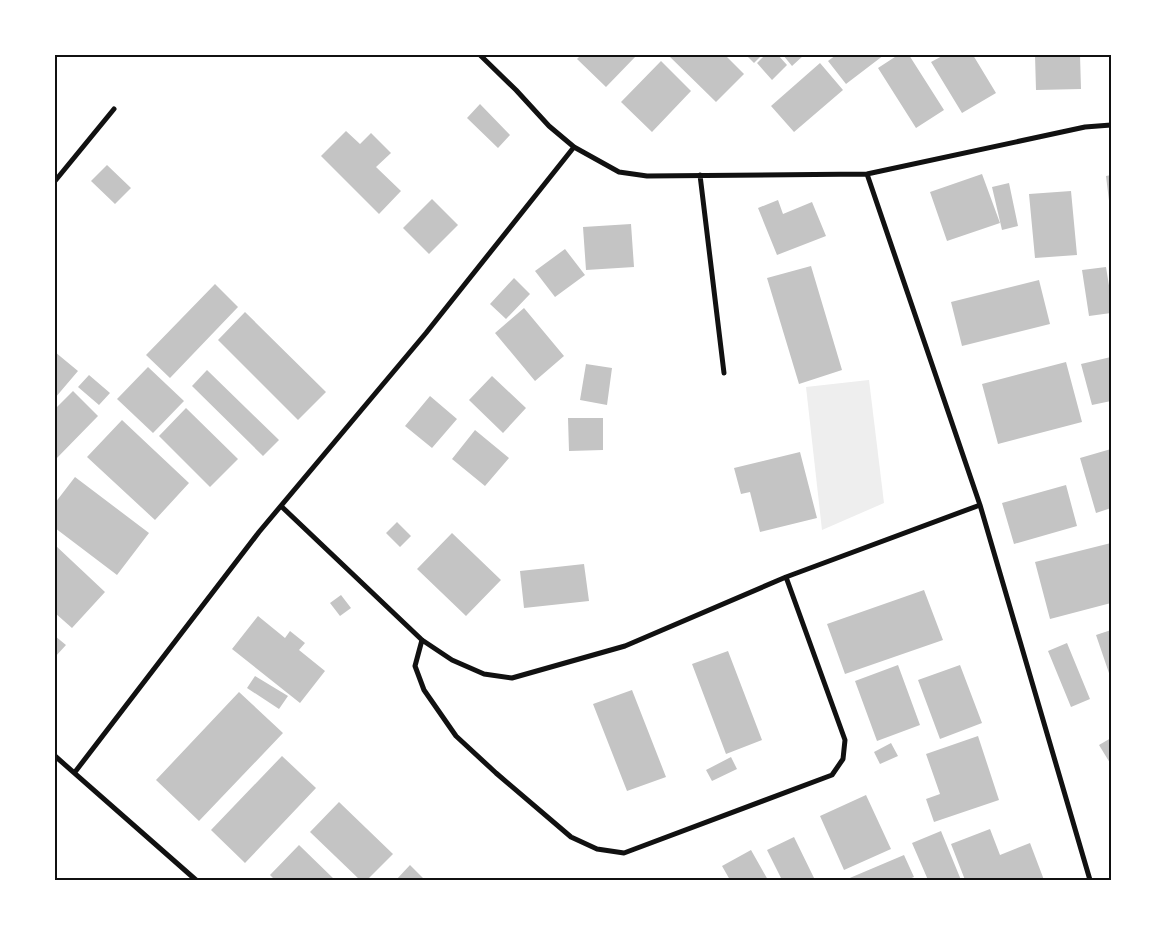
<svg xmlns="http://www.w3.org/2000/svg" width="1166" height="935" font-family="Lato,sans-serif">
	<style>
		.green { fill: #eee }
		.building { fill: #c4c4c4 }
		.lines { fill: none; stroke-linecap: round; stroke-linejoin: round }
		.minor { stroke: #111; stroke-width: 5 }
		.neatline { fill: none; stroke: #111; stroke-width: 2 }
	</style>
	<rect width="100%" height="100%" fill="#fff"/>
	<path class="green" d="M869,380L884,503L822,530L806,387Z"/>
	<path class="building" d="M581,55H637L606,87L577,59Z
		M668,55H725L744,74L716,102Z
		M746,55H762L754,63Z
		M765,55H778L787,65L772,80L757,63Z
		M783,55H804L792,66Z
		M836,55H884L846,84L828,61Z
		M898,55H909L944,110L916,128L878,68Z
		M944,55H973L996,93L962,113L931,62Z
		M1035,55H1080L1081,89L1036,90Z
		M661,61L691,91L652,132L621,102Z
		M820,63L843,90L794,132L771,106Z
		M480,104L510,135L498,148L467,118Z
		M346,131L360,144L371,133L391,153L376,167L401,191L379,214L321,156Z
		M107,165L131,188L115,204L91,181Z
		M982,174L1000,223L947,241L930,192Z
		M1111,175V208L1110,209L1106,176Z
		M1009,183L1018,226L1002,230L992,187Z
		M1071,191L1077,255L1035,258L1029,194Z
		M432,199L458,225L429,254L403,228Z
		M778,200L783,214L812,202L826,236L777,255L758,208Z
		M631,224L634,267L586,270L583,227Z
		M565,249L585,275L555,297L535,271Z
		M811,266L842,370L799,384L767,278Z
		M1106,267L1111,298V313L1089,316L1082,270Z
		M514,278L530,294L506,319L490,304Z
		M1039,280L1050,324L962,346L951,302Z
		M215,284L238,307L170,378L146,355Z
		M524,308L564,356L535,381L495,333Z
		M245,312L326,392L298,420L218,340Z
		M55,352L78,371L55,398Z
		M1111,357V401L1092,405L1081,364Z
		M1066,362L1082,422L998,444L982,384Z
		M586,364L612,368L607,405L580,400Z
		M148,367L184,401L153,433L117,399Z
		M207,370L279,440L263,456L192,386Z
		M89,375L110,393L99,405L78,387Z
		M492,376L526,408L503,433L469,400Z
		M73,391L98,416L55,460V409Z
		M430,396L457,419L432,448L405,426Z
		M186,408L238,459L210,487L159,436Z
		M568,418H603V450L569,451Z
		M122,420L189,483L155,520L87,457Z
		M475,430L509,458L485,486L452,459Z
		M1111,449V508L1096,513L1080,458Z
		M800,452L817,518L760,532L750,492L741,494L734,468Z
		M75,477L149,533L117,575L55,528V503Z
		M1066,485L1077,526L1014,544L1002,503Z
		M397,522L411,536L400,547L386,533Z
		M452,533L501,580L466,616L417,569Z
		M1111,543V603L1050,619L1035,562Z
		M55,545L105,592L72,628L55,613Z
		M584,564L589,601L524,608L520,571Z
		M924,590L943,640L845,674L827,624Z
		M341,595L351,608L340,616L330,603Z
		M258,616L285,638L290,631L305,643L299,650L325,671L300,703L232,649Z
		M1111,630V679L1096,635Z
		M55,636L66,645L55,657Z
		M1067,643L1090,699L1071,707L1048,651Z
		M728,651L762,740L726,754L692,664Z
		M898,665L920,725L877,741L855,681Z
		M960,665L982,723L940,739L918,680Z
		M255,676L288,696L279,709L247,688Z
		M632,690L666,777L627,791L593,704Z
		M239,692L283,733L199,821L156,780Z
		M978,736L999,800L934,822L926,799L940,794L926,754Z
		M1111,738V763H1110L1099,745Z
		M891,743L898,756L880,764L874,752Z
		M282,756L316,788L245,863L211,830Z
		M731,757L737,769L712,781L706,770Z
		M866,795L891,849L844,870L820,816Z
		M339,802L393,854L367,880H360L310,832Z
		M990,829L1000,855L1030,843L1044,880H965L951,844Z
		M941,831L961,880H928L912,843Z
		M794,837L815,880H782L767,850Z
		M299,845L335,880H275L270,875Z
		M751,850L768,880H730L722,866Z
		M904,855L914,877L907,880H845Z
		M410,865L425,880H396Z"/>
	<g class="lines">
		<path class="minor" d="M480,55L516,90L549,126L574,147L619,172L647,176L867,174L1085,127L1111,125
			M867,174L980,505L1090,880
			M700,175L724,373
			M55,181L114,109
			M281,506L422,640L452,660L484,674L512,678L625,646L786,577L980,505
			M422,640L415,666L424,690L456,736L496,773L571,837L597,849L624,853L832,775L843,759L845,740L786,577
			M55,756L196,880
			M75,772L259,532L426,333L574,147"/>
	</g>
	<rect width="1166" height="935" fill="none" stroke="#ffffff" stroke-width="112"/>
	<rect x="56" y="56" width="1054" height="823" class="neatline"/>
</svg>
